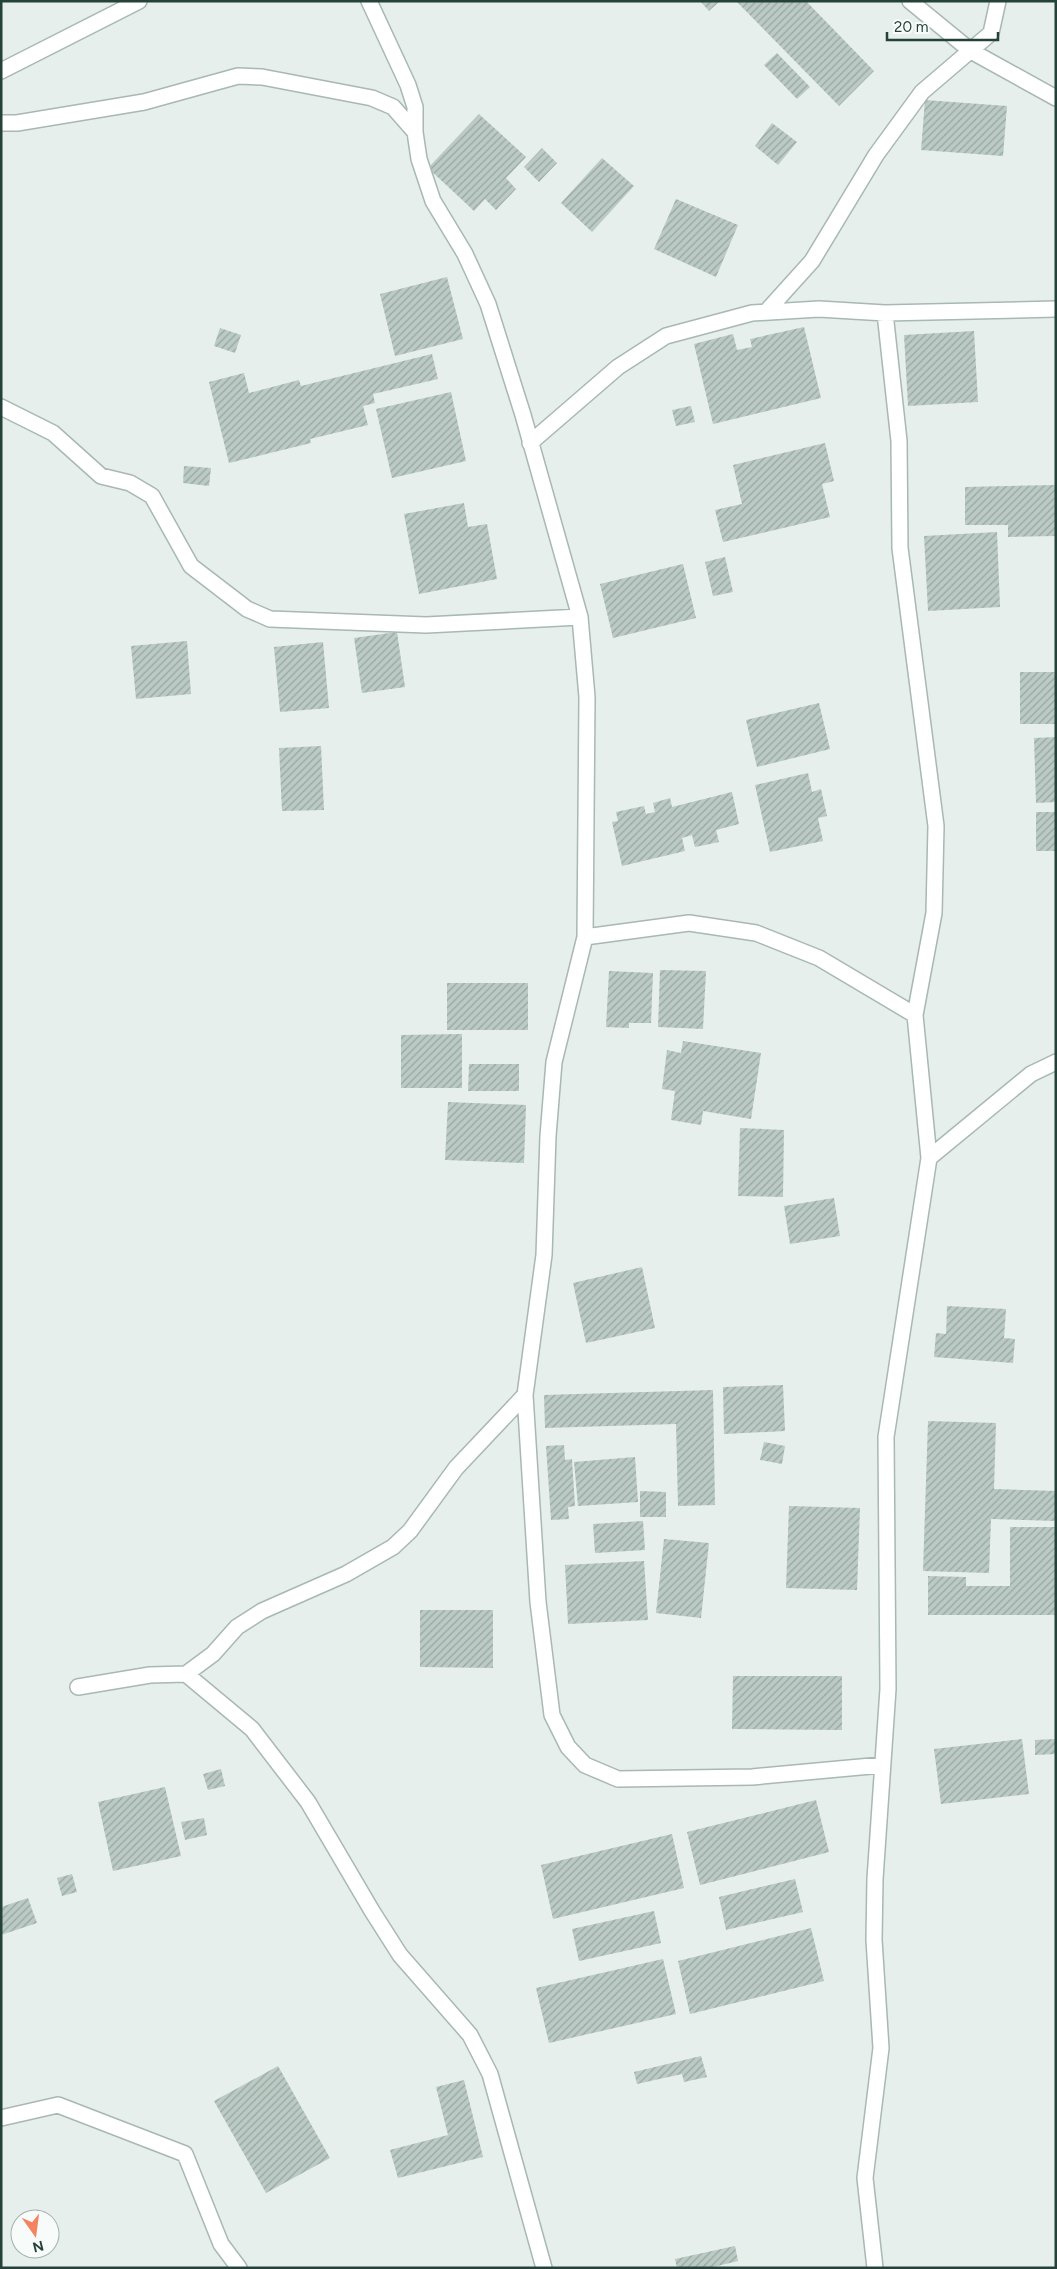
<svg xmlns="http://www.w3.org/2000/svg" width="1057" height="2269" font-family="Figtree,sans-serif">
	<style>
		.building { fill: url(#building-hatch) }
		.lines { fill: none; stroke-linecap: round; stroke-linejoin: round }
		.minor-casing { stroke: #a8b8b2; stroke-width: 18 }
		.minor { stroke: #fff; stroke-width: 15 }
	</style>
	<defs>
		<pattern id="building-hatch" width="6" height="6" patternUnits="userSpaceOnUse" patternTransform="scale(1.25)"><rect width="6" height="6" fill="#bbcac4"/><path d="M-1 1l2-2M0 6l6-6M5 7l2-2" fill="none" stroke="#98a6a0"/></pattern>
	</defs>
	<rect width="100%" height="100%" fill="#e6efeb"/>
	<path class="building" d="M700,1H720L709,11Z
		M736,1H806L874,71L839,106Z
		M777,53L810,87L797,99L764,65Z
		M925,100L1007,106L1003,156L921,150Z
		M479,114L526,157L506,178L516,189L496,210L485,199L474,211L428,168Z
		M772,123L797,142L778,165L755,146Z
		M542,148L557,163L539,182L524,167Z
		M602,158L634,186L592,232L561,203Z
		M676,199L738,225L716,277L654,249Z
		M447,277L463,339L395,356L380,294Z
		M804,327L821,398L713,424L694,344L733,334L737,350L752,347L750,339Z
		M220,328L241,335L235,353L214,346Z
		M974,331L978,402L908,406L904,335Z
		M432,354L438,379L373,394L375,403L363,406L368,425L310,439L311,443L229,463L209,382L244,373L249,393L299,380L301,386Z
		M451,392L466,461L392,478L376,409Z
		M691,406L695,422L676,426L672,410Z
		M825,443L834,481L822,484L830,517L723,542L715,510L742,504L733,465Z
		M184,466L211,468L209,486L183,483Z
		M1055,485L1056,536L1008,537V525H965V487Z
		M464,503L468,527L487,524L497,579L419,594L404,514Z
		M997,532L1000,607L928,611L924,536Z
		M725,557L733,592L713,596L705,562Z
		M683,564L696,618L613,638L600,584Z
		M397,632L405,687L362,693L354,638Z
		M187,641L191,694L136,699L131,646Z
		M323,642L329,708L280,712L274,647Z
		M1020,672H1056V724H1020Z
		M819,703L830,749L757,767L746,720Z
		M1056,737V802L1036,803L1034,738Z
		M321,746L324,810L282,811L279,748Z
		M808,773L812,792L821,789L827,816L818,818L823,841L770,852L755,785Z
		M732,792L739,824L716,830L719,842L695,847L692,835L682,838L685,851L622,866L612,822L618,821L616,812L644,806L646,814L655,812L653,803L670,798L672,807Z
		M1036,812H1056V851H1036Z
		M660,970L706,971L703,1029L658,1027Z
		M609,971L653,973L651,1023H629V1028L606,1027Z
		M447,983H528V1030H447Z
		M462,1034V1088H401V1035Z
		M683,1041L761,1053L751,1119L703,1111L701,1125L671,1120L675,1091L662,1089L667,1050L681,1053Z
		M469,1064H519V1091H468Z
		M448,1102L526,1105L524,1163L445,1160Z
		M740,1128L784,1130L783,1197L738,1196Z
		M834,1198L840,1236L790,1244L784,1206Z
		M642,1267L655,1328L586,1343L573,1283Z
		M947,1306L1006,1309L1004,1338L1015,1339L1013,1363L934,1357L936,1333L946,1334Z
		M783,1385L785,1431L724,1434L723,1387Z
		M713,1390L715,1505L678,1506L676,1424L545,1428L544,1395Z
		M928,1421L996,1423L994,1489L1056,1491V1521L991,1519L989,1573L923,1571Z
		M764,1442L785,1446L782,1464L760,1460Z
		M564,1445L565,1460L572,1459L575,1506L568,1507L569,1519L551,1520L546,1446Z
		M635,1457L638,1502L578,1506L574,1462Z
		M640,1491L666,1492V1517H640Z
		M789,1506L860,1508L857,1590L786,1588Z
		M643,1521L645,1550L595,1553L593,1524Z
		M1010,1527H1056V1615H928V1576L966,1577V1586H1010Z
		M664,1539L709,1543L701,1618L656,1613Z
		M644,1561L648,1620L568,1624L565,1565Z
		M420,1610H493V1668L420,1667Z
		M733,1676H842V1730L732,1729Z
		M1022,1739L1029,1794L941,1804L934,1749Z
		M1056,1739V1754L1035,1755V1740Z
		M221,1769L225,1786L208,1790L203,1774Z
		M165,1787L181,1856L113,1871L98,1802Z
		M816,1800L829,1852L700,1885L687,1832Z
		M204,1818L207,1835L185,1840L181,1822Z
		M672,1834L684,1888L553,1919L541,1865Z
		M72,1874L77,1892L62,1896L57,1878Z
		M795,1879L803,1912L726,1930L719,1897Z
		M28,1898L37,1923L1,1935V1907Z
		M654,1911L661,1943L579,1961L572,1929Z
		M811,1928L824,1981L690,2014L678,1961Z
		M663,1959L676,2014L549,2043L536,1988Z
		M701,2056L707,2077L684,2082L682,2074L637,2084L634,2072Z
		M278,2066L330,2158L266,2193L214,2101Z
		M464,2080L483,2157L398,2178L390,2150L448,2135L436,2087Z
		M735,2246L738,2261L709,2268H677L675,2259Z"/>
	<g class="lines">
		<g class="minor-casing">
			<path id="minor" d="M369,1L408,85L415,107V132L419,159L433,201L465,254L488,304L523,415L580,617L587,697L585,937L554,1062L548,1136L544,1255L525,1395L538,1602L552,1715L568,1747L585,1765L618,1779L752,1777L882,1765
				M910,1L971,51L1056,98
				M1,71L139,1
				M1,123H17L144,102L238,76L262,77L372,98L393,107L415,132
				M766,312L812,261L876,155L922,92L991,33L998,1
				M1,407L53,433L101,476L130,483L152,496L191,566L247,609L270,619L426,625L580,617
				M530,443L618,367L666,336L752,313L819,309L885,313L1056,309
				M585,937L689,923L756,933L819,958L915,1015
				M929,1158L1031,1074L1056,1062
				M186,1674L213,1654L237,1627L262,1611L346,1574L393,1547L410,1531L456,1468L525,1395
				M78,1687L150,1675L186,1674L252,1729L308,1802L372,1911L400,1955L470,2035L490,2074L544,2268
				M1,2118L58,2105L185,2154L221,2244L239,2268
				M875,2268L865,2178L881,2048L874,1940L875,1879L888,1689L886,1437L929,1158L915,1015L934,913L936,826L900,548L899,441L885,313"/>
		</g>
		<use href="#minor" class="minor"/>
	</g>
	<rect width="1057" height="2269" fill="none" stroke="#24423a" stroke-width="5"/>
	<g transform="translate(35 2234) rotate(166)"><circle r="24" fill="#f7fbf9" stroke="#a3b1ad"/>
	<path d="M0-4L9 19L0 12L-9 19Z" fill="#f4845f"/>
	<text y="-8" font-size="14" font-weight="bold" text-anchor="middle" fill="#24423a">N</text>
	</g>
	<path d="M887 32v8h111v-8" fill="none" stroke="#24423a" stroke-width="2.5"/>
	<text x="894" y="32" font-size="15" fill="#24423a" stroke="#f7fbf9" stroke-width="4" paint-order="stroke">20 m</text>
</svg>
